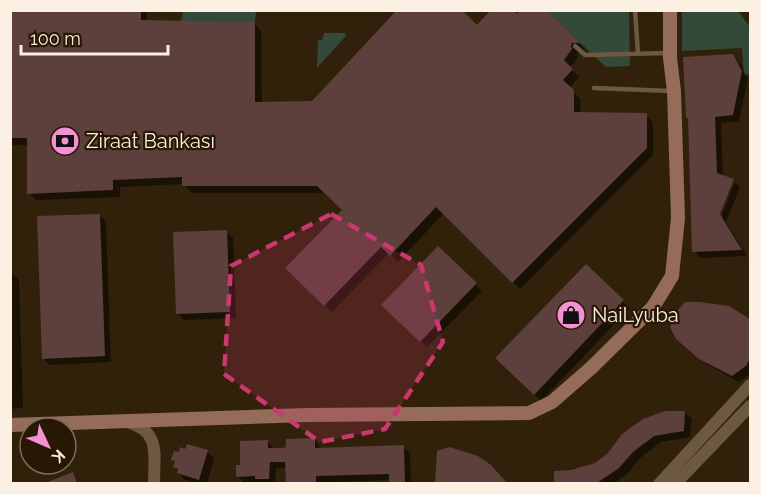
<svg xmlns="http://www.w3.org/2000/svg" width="761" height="494" font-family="Raleway,sans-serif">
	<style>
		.green { fill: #334939 }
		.shadow { fill: #0007 }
		.building { fill: #5d3f3c }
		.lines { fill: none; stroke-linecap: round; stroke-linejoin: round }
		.service { stroke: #6d5942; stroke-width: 4.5 }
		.tertiary { stroke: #6d5942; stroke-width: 12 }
		.secondary { stroke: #956c5a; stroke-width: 14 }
		.marked { fill: #cb386f; fill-opacity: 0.2; stroke: #cb386f; stroke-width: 4.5; stroke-dasharray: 12 8; stroke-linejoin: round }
		.labels { text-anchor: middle; stroke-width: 4.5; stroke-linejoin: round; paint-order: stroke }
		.poi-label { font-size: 20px; fill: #fbf0e2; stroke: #271703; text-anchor: start }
	</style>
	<rect width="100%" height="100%" fill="#31210b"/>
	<path class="green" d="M183,11H256L255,22H181Z
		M546,11H629L630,66L606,67Z
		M682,11H738L750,27V74L744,75L742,48L682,51Z
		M324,33H345L346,36L317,68L318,40H322Z"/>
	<path class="shadow" d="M10,10H147V22L254,23L261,31L262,103H313L477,27L544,10L585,49H579L577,54L578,57L570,68L579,77L569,88L580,99L581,113L646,115L653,122V155L520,289L444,213L398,262L389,253L332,312L287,268L344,210L325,193H191L184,184L120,187V197L36,200L29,193V145H10Z
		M732,55L739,62L748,79L739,121L721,123L723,177L735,182H731L716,221L719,222L735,182L740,187L726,222L747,256L700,258L694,251L690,120Z
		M100,215L106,222L111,362L50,365L43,358Z
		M226,232L233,238L236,318L184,320L178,313Z
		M438,248L482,291L427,347L383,305Z
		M586,266L630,308L541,401L497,358Z
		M10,272L19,280L23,408L10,409Z
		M729,308L750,321V374L739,382L708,365L684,345Z
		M685,412L692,419L690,437L661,442L640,458L626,475L613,484H556L555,473L572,471L596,464Z
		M315,440L321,449L404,447L410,453L411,484H390V480L287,484V468H276L275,484L244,483L238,476L241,466L267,442L274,448L287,449Z
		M186,451L207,452L214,458L207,484L185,480L175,467L176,463L173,460Z
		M439,452L490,466L508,484H436Z
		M72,474L78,484H49Z"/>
	<path class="building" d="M10,10H141V20L255,22V102L312,101L397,10H462L477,25L491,10H513L517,14L520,10H546L580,43H572L571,46L572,49L564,60L573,69L563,80L574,90V112L647,113V148L512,283L436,207L390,256L381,247L324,306L285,268L342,210L317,186H182V177L113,180V190L27,194V138H10Z
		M733,54L742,71L733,115L715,117L717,173L734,179L720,214L742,250L692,252L688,118H686L683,57Z
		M100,214L105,356L42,359L37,216Z
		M227,230L230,312L176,314L173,232Z
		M438,246L477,283L420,342L381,305Z
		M586,264L624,300L534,395L495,358Z
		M685,302H700L729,306L750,319V359L746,366L732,376L699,359L676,339L670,327L676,312Z
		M665,411H685L684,431L654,436L633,452L619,468L597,483H554V471L571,470L595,463L608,453L622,434L643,419Z
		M315,438V448L404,445L405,483H389V474L316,476V483H286L285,462H270L269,479H255V476L236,477V465H240V441L268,440V448H283L286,447V439Z
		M187,444L208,450L199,480L177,473L178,469L173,467L175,461L171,460L174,451L179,452L180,447L185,449Z
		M449,447L478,456L491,465L507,483H435L437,451Z
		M73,472L77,483H45Z"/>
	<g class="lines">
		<path class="service" d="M635,10L638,54
			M575,46L585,55L667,53
			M594,88L671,91"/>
		<path class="tertiary" d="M127,422C161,431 154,454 154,484
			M659,484L750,385
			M675,484L750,406"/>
		<path class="secondary" d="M10,425L308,415L529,413L552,402L591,368L653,307L672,276L678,218L674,91L670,58V10"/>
	</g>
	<path class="marked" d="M331,214L421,265L443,342L385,429L320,442L224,374L231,266Z"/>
	<defs>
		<g id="bank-disc" transform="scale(1.5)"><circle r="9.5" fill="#f491d4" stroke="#271703"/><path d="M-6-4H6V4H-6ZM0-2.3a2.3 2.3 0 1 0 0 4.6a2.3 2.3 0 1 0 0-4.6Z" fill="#111"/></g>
		<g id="shop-disc" transform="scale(1.5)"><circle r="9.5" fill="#f491d4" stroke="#271703"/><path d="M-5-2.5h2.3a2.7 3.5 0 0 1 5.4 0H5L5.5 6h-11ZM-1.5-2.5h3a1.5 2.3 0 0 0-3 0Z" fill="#111"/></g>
	</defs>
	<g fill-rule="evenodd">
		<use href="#bank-disc" x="65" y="141"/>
		<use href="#shop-disc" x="571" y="315"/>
	</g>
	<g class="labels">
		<g class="poi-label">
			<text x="86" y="148">Ziraat Bankası</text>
			<text x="592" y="322">NaiLyuba</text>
		</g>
	</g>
	<rect width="761" height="494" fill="none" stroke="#fbf0e2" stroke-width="24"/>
	<g transform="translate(48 446) rotate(134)"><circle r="28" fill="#271703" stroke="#7c6e5c" stroke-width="1.5"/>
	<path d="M0-4.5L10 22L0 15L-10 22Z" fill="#f491d4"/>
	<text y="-9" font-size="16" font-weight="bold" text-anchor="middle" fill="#fbf0e2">K</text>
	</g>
	<path d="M21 45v9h147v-9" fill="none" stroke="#fbf0e2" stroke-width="3"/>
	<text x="30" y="45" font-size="18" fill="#fbf0e2" stroke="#271703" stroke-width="4.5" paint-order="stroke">100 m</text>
</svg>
